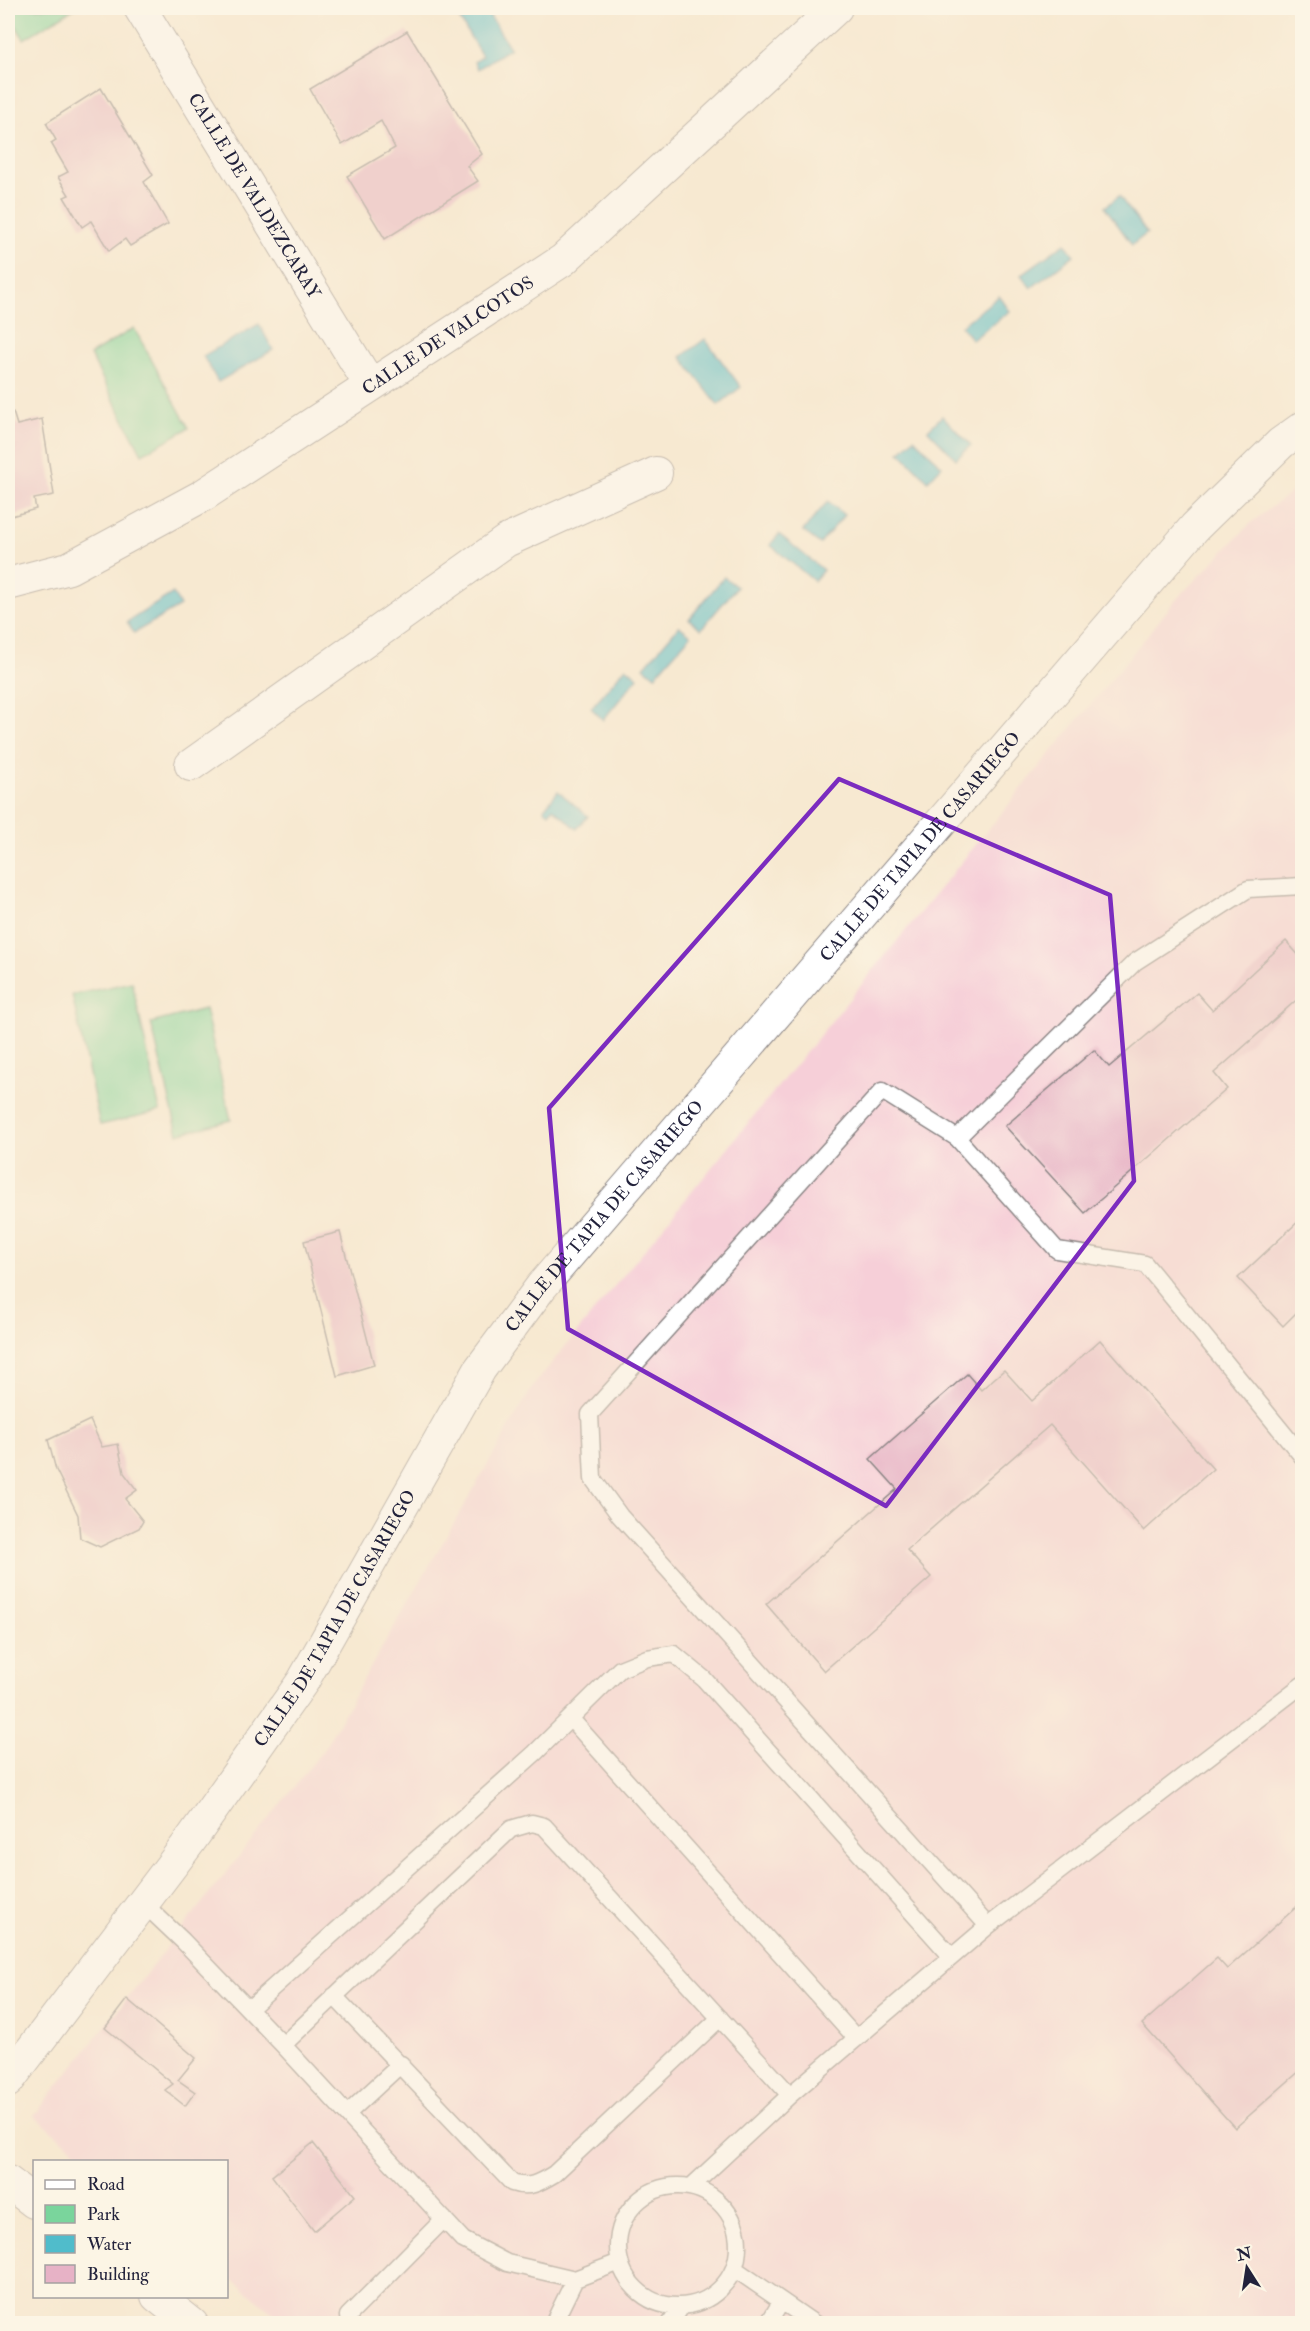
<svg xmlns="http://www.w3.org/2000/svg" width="1310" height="2331" font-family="'IM FELL Double Pica',serif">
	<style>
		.built { fill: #f6cfd8 }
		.green { fill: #7ad59c; stroke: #4e7c6c; stroke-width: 1.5 }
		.water { fill: #50bccb; stroke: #396f83; stroke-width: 1.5 }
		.building { fill: #e7b2c6 }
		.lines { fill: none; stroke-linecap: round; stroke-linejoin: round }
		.lane-casing { stroke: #8c8686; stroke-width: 19 }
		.street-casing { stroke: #8c8686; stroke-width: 34 }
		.lane { stroke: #fff; stroke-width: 16 }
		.street { stroke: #fff; stroke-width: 32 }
		.marked { fill: none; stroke: #7b2cbf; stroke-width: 4.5; stroke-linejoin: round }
		.labels { text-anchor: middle; stroke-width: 6; stroke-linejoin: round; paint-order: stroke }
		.street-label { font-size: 18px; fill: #22223b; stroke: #fcf5e5 }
	</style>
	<rect width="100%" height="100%" fill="#fcf5e5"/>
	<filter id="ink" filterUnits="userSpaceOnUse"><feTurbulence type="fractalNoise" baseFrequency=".0167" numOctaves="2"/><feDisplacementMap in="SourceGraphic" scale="12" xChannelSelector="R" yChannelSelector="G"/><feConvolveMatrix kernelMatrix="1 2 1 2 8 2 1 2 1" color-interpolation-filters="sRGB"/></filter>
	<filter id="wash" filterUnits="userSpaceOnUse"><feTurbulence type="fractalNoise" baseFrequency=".008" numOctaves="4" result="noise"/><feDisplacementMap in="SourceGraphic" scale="24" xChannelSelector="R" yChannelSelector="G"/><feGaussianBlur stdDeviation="1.35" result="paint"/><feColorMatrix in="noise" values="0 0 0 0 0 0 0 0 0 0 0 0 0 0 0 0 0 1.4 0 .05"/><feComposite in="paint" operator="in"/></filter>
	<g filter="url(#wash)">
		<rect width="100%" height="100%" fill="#f7e9d1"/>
		<path class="built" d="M1302,484V2323H285L227,2275L226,2162L89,2161L34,2116L323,1750L533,1386L1176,600L1253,521Z"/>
		<path class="green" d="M8,8H75L24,39L8,13Z
			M134,328L189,428L142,454L90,355Z
			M132,982L160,1111L100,1125L72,995Z
			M205,1009L231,1120L178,1134L151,1023Z"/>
		<path class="water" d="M453,8H485L510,48L478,69L474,62L482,56Z
			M1119,196L1147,233L1132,245L1105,207Z
			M1065,243L1074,255L1031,288L1021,275Z
			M999,296L1010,311L972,340L961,326Z
			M259,324L273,350L218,382L203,356Z
			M705,339L741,387L718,405L681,357Z
			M942,416L971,445L956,459L928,430Z
			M914,438L942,466L928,481L900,452Z
			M828,501L844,515L820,544L803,531Z
			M779,534L823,570L814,581L770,545Z
			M724,577L737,587L701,629L689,619Z
			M173,593L180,606L134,633L127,622Z
			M679,626L691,635L655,676L644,667Z
			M626,667L638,677L603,720L591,708Z
			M558,791L588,816L577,829L553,808L549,813L544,809Z"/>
		<g id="blocks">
			<path class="building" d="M407,31L482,154L467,166L478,181L385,239L347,176L395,148L381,121L342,145L310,89Z
				M101,88L153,175L144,182L168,224L130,246L125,239L109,251L91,221L82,227L64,197L69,195L58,177L68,172L51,143L56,140L46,123Z
				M13,412L17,425L42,419L54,495L34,499L36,509L8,517V413Z
				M1286,941L1302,959V995L1214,1073L1227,1089L1085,1213L1005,1126L1094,1050L1109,1067L1197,993L1212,1010Z
				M1302,1218V1307L1283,1326L1238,1278Z
				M340,1232L374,1365L337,1376L304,1241Z
				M1100,1340L1213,1469L1144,1531L1050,1425L907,1550L931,1577L824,1671L766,1604L897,1489L870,1459L967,1374L981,1390L1004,1370L1032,1401Z
				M90,1420L102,1447L118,1444L124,1473L137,1490L125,1499L143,1521L139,1528L100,1547L80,1538L78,1515L56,1470L48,1440Z
				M1302,1902V2045L1298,2049L1302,2053V2069L1235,2128L1142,2024L1217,1958L1227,1969Z
				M127,1999L196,2058L178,2080L195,2092L185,2106L165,2090L173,2084L105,2028Z
				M313,2143L355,2196L314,2231L272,2176Z"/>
		</g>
	</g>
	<g filter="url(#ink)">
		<use href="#blocks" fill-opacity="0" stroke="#8c8686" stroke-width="1.5"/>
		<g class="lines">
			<g class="lane-casing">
				<path id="lane" d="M957,1138L1135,962L1248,889L1302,886
					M571,1719L856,2038
					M143,1903L183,1941L283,2045L463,2240L507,2263L575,2279L620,2262
					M988,1926L620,1516L593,1479L590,1414L882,1091L957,1138L1057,1250L1145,1264L1302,1456
					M334,1996L512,2183C529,2189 539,2183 554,2174L720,2018
					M249,2009L535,1753L620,1669L647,1658L674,1654L704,1679L951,1956
					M283,2045L511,1829L532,1823L544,1826L790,2095
					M347,2114L401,2064
					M618 2246a60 60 0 1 1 120 0a60 60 0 1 1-120 0Z
					M692,2186L790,2095L988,1926L1302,1685
					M735,2269L815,2324
					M349,2324L348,2316L444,2219
					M553,2324L575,2279
					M670,2324L681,2307
					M768,2324L781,2302"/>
			</g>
			<g class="street-casing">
				<g id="street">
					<path id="s1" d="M140,8L370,385"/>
					<path id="s2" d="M8,584L69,568L202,496L563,260L836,8"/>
					<path d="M191,765L506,541L656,473"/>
					<path id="s3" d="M8,2081L190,1841L303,1681L480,1369L541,1287L1195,527L1281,443L1302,428"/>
					<path d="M8,2182L34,2202"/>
					<path d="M157,2296L192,2324"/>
				</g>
			</g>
			<use href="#lane" class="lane"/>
			<use href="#street" class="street"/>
		</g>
	</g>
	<path d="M0 0H1310V2331H0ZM839,779L1110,895L1134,1181L886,1506L568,1329L549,1108Z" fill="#f7e9d1" fill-opacity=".55" fill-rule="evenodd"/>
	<path class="marked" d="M839,779L1110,895L1134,1181L886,1506L568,1329L549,1108Z"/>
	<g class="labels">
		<g class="street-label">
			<text dy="6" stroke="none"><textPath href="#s1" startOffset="220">CALLE DE VALDEZCARAY</textPath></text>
			<text dy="6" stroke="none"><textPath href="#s2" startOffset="508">CALLE DE VALCOTOS</textPath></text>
			<text dy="6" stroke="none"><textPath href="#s3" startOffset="1539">CALLE DE TAPIA DE CASARIEGO</textPath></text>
			<text dy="6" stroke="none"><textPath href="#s3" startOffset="1053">CALLE DE TAPIA DE CASARIEGO</textPath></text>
			<text dy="6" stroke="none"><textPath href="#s3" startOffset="567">CALLE DE TAPIA DE CASARIEGO</textPath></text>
		</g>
	</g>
	<rect width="1310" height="2331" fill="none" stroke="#fcf5e5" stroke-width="30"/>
	<rect x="33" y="2160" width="195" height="138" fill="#fcf5e5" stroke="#a5a1a1" stroke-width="1.5"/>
	<rect x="45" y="2180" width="30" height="9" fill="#ffffff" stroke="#a5a1a1" stroke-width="1.5"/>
	<text x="87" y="2190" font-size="18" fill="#22223b">Road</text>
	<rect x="45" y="2205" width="30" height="18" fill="#7ad59c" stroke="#a5a1a1" stroke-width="1.5"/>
	<text x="87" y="2220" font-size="18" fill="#22223b">Park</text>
	<rect x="45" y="2235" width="30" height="18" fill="#50bccb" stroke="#a5a1a1" stroke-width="1.5"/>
	<text x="87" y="2250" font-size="18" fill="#22223b">Water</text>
	<rect x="45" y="2265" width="30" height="18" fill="#e7b2c6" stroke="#a5a1a1" stroke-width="1.5"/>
	<text x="87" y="2280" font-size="18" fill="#22223b">Building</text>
	<g transform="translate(1247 2268) rotate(348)" stroke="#fcf5e5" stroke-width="4.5" paint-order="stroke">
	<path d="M0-4.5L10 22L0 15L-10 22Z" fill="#22223b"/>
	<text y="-9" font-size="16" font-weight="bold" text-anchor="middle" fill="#22223b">N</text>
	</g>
</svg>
